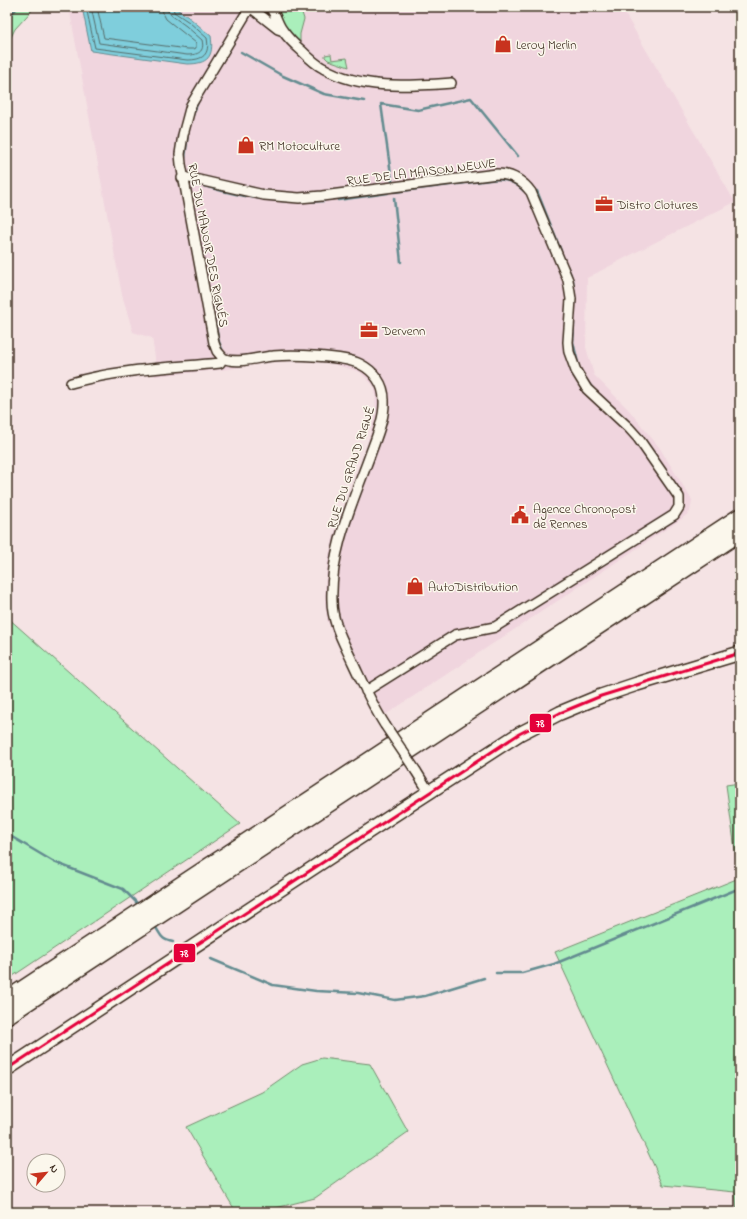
<svg xmlns="http://www.w3.org/2000/svg" width="747" height="1219" font-family="'Indie Flower',sans-serif">
	<style>
		.built { fill: #f0d5de }
		.green { fill: #aaefbb; stroke: #728c6c }
		.water { fill: #7fcedc; stroke: #648c90 }
		.lines { fill: none; stroke-linecap: round; stroke-linejoin: round }
		.shore { stroke: #566c6a; stroke-width: 1 }
		.stream { stroke: #648c90; stroke-width: 2.5 }
		.street-casing { stroke: #3b2a1e; stroke-width: 12 }
		.secondary-casing { stroke: #3b2a1e; stroke-width: 16 }
		.highway-casing { stroke: #3b2a1e; stroke-width: 20 }
		.street { stroke: #fbf7ec; stroke-width: 9 }
		.secondary { stroke: #fbf7ec; stroke-width: 13 }
		.highway { stroke: #fbf7ec; stroke-width: 17 }
		.street-bridge-casing { stroke: #3b2a1e; stroke-width: 12; stroke-linecap: butt }
		.street-bridge { stroke: #fbf7ec; stroke-width: 9 }
		.bus-1-casing { stroke: #fbf7ec; stroke-width: 6 }
		.bus-1 { stroke: #e4003a; stroke-width: 3 }
		.labels { text-anchor: middle; stroke-width: 3; stroke-linejoin: round; paint-order: stroke }
		.poi-label { font-size: 13px; fill: #3b2a1e; stroke: #fbf7ec; text-anchor: start }
		.street-label { font-size: 13px; fill: #3b2a1e; stroke: #fbf7ec }
		.line-badge { stroke: #fbf7ec; stroke-width: 1.5 }
		.badge-label { font-size: 11px; text-anchor: middle; font-weight: bold; fill: #fff }
	</style>
	<rect width="100%" height="100%" fill="#f5e3e4"/>
	<filter id="ink" filterUnits="userSpaceOnUse"><feTurbulence type="fractalNoise" baseFrequency=".025" numOctaves="2"/><feDisplacementMap in="SourceGraphic" scale="8" xChannelSelector="R" yChannelSelector="G"/><feConvolveMatrix kernelMatrix="1 2 1 2 8 2 1 2 1" color-interpolation-filters="sRGB"/></filter>
	<g filter="url(#ink)">
		<path class="built" d="M69,7H621L735,202L644,248L587,278L586,347L594,375L628,409L659,447L692,500L690,512L680,520L376,721L334,638L327,619L325,602V585L328,559L334,535L364,455L376,413L375,387L360,372L320,360H275L230,369L155,376V357L152,338L133,332L122,295Z"/>
		<path class="green" d="M7,7H35L15,29L7,45Z
			M278,7H300L304,19L300,34V43C290,34 279,21 278,7Z
			M331,54L332,60L347,58L349,67L328,60L325,57V55Z
			M7,617L240,824L7,980Z
			M740,783V1212H737L735,1192L663,1185L555,952L739,878L726,785Z
			M322,1058L370,1064L408,1132L315,1198L260,1212H236L186,1127L262,1092L302,1064Z"/>
		<path class="water" d="M82,7H174L191,19L211,36C214,57 208,64 187,64L91,51Z"/>
		<g class="lines">
			<path class="shore" d="M86,7L95,48L187,60C203,60 210,55 207,38L189,22L174,12L173,7
				M91,7L99,43L187,55C198,55 205,52 202,40L186,26L171,15L168,11V7
				M97,7L104,38L188,49H194L196,48V43L166,19L163,13L162,7"/>
			<path class="stream" d="M7,18L18,7
				M241,52L283,76L324,94L364,101
				M193,115L199,99
				M185,158L188,133
				M392,181L381,104L418,110L471,98L518,156
				M204,186C247,198 280,204 324,201
				M537,191L561,251
				M394,192L498,179C509,180 516,183 524,191
				M394,198L401,262
				M338,200L388,193
				M567,266L571,275
				M573,280L575,301
				M212,308L219,342L222,349
				M574,324L573,342L578,363
				M587,381L594,390
				M7,833L12,837L54,862L123,889L139,905
				M154,925C162,935 159,939 173,942
				M211,959L273,985L316,991L358,993L395,1000L425,996L484,978
				M496,973H522L554,964L740,888"/>
			<g class="street-casing">
				<path id="street" d="M250,7L278,29L281,30
					M270,7C276,14 277,24 283,31C288,38 295,45 302,51C308,57 315,64 323,68C361,90 410,86 451,83
					M182,178H190L264,195L299,198L322,196L497,174C511,174 522,180 531,192L568,280L571,299L568,342L569,352L576,371L587,389L629,428L638,438L679,497V507L674,515L495,627L455,635L366,691
					M223,358C237,365 258,357 273,356C293,354 344,356 360,364C374,371 384,384 384,400C385,418 376,438 370,455C353,502 330,550 332,601C332,623 344,643 353,663C363,684 372,705 385,725
					M223,358L217,351L214,343L181,164L180,154L183,135L191,105L250,7
					M71,383C119,369 170,368 220,363L223,358
					M416,771L429,792"/>
			</g>
			<g class="secondary-casing">
				<path id="secondary" d="M7,1069L392,816L519,734L560,713L601,696L637,684L740,653"/>
			</g>
			<g class="highway-casing">
				<path id="highway" d="M7,1000L740,517
					M7,1015L740,532"/>
			</g>
			<use href="#street" class="street"/>
			<use href="#secondary" class="secondary"/>
			<use href="#highway" class="highway"/>
			<g class="street-bridge-casing">
				<path id="street-bridge" d="M385,725L416,771"/>
			</g>
			<use href="#street-bridge" class="street-bridge"/>
			<g class="bus-1-casing">
				<path id="bus-1" d="M7,1069L519,734L560,713L601,696L740,653"/>
			</g>
			<use href="#bus-1" class="bus-1"/>
		</g>
	</g>
	<defs>
		<g id="shop-bare" transform="scale(1.38)"><path d="M-5-2.5h2.3a2.7 3.5 0 0 1 5.4 0H5L5.5 6h-11ZM-1.5-2.5h3a1.5 2.3 0 0 0-3 0Z" fill="#c8321e" stroke="#fbf7ec" stroke-width="2.5" paint-order="stroke"/></g>
		<g id="office-bare" transform="scale(1.38)"><path d="M-6-3h4V-5.5h4V-3h4V5H-6ZM-1-4.5V-3h2v-1.5ZM-6 0V1H6V0Z" fill="#c8321e" stroke="#fbf7ec" stroke-width="2.5" paint-order="stroke"/></g>
		<g id="civic-bare" transform="scale(1.38)"><path d="M-.6-6.5H3V-4.5H.6V-3L4-1V1h2V6H-6V1h2V-1L-.6-3ZM-1.2 2.5V6h2.4V2.5Z" fill="#c8321e" stroke="#fbf7ec" stroke-width="2.5" paint-order="stroke"/></g>
	</defs>
	<g fill-rule="evenodd">
		<use href="#shop-bare" x="503" y="44"/>
		<use href="#shop-bare" x="246" y="145"/>
		<use href="#office-bare" x="604" y="204"/>
		<use href="#office-bare" x="369" y="330"/>
		<use href="#civic-bare" x="520" y="515"/>
		<use href="#shop-bare" x="415" y="586"/>
	</g>
	<g class="labels">
		<g class="poi-label">
			<text x="516" y="49">Leroy Merlin</text>
			<text x="259" y="150">RM Motoculture</text>
			<text x="617" y="209">Distro Clotures</text>
			<text x="382" y="335">Dervenn</text>
			<text x="533" y="513">Agence Chronopost<tspan x="533" dy="15">de Rennes</tspan></text>
			<text x="428" y="591">AutoDistribution</text>
		</g>
		<g class="street-label">
			<text transform="translate(421 171) rotate(-7)" y="5">RUE DE LA MAISON NEUVE</text>
			<text transform="translate(209 245) rotate(79)" y="5">RUE DU MANOIR DES RIGNÉS</text>
			<text transform="translate(350 467) rotate(-72)" y="5">RUE DU GRAND RIGNÉ</text>
		</g>
	</g>
	<g class="line-badge">
		<rect x="529" y="713" width="23" height="20" rx="4" fill="#e4003a"/>
		<rect x="173" y="943" width="23" height="20" rx="4" fill="#e4003a"/>
	</g>
	<g class="badge-label">
		<text x="540" y="727">78</text>
		<text x="184" y="957">78</text>
	</g>
	<rect width="747" height="1219" fill="none" stroke="#fbf7ec" stroke-width="24"/>
	<rect x="12" y="12" width="723" height="1195" fill="none" stroke="#3b2a1e" stroke-width="1.5" filter="url(#ink)"/>
	<g transform="translate(46 1173) rotate(62)"><circle r="19" fill="#fbf7ec" stroke="#aea59a"/>
	<path d="M0-3L7 15L0 10L-7 15Z" fill="#c8321e"/>
	<text y="-6" font-size="11" font-weight="bold" text-anchor="middle" fill="#3b2a1e">N</text>
	</g>
</svg>
